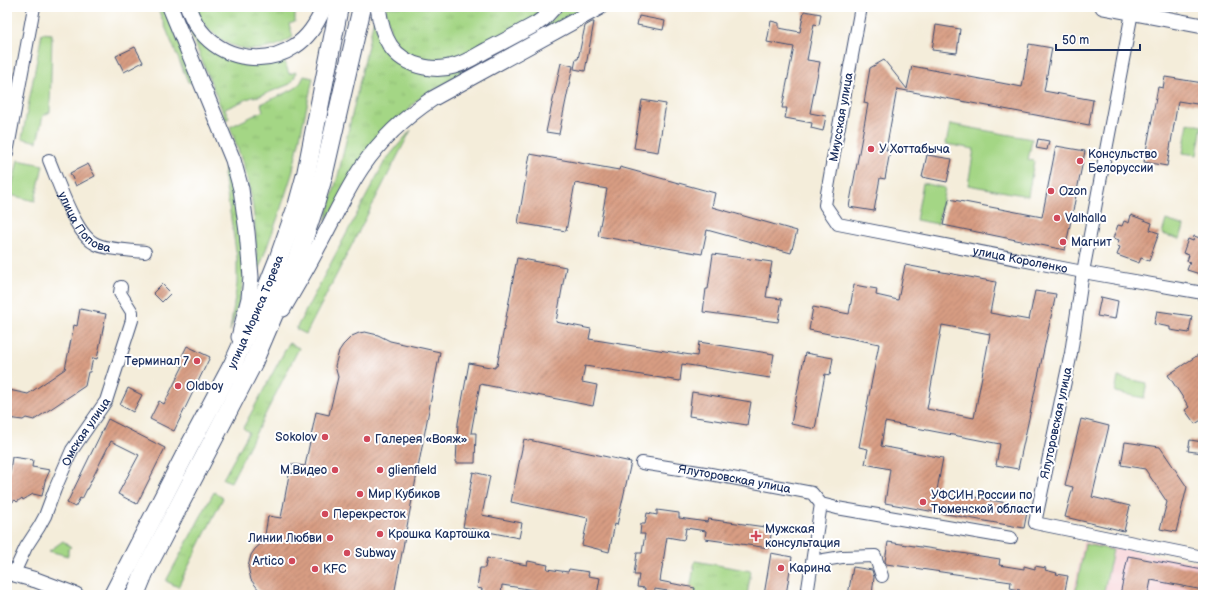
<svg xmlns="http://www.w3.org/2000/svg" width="1210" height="602" font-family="'Balsamiq Sans',sans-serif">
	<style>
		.built { fill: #f7cfd4 }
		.grass { fill: url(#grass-tufts); stroke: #608272 }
		.green { fill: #a4d685; stroke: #608272 }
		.building { fill: url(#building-hatch); fill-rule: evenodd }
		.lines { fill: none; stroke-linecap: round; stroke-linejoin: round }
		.minor-casing { stroke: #3c4c71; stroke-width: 14 }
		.tertiary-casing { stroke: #3c4c71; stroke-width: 17 }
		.primary-casing { stroke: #3c4c71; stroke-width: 20 }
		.minor { stroke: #fff; stroke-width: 12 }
		.tertiary { stroke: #fff; stroke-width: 15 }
		.primary { stroke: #fff; stroke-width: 18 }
		.poi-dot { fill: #d1495b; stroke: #fff; stroke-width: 1.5 }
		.labels { text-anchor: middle; stroke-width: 4; stroke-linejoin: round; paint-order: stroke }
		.street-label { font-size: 12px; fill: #1b2f5e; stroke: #fff }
		.poi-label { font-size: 12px; fill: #1b2f5e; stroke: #fff; text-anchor: start }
	</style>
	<defs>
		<pattern id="grass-tufts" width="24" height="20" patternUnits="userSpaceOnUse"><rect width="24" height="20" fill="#a4d685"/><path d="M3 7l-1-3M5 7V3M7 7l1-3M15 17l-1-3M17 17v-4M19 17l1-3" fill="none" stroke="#8db875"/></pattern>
		<pattern id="building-hatch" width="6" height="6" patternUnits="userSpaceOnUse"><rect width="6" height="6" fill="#d89d83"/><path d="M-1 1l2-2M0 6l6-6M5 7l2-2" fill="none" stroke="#ae806e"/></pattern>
	</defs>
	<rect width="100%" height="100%" fill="#fff"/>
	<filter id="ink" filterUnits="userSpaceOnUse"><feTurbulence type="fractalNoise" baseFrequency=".025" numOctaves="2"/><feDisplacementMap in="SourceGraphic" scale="8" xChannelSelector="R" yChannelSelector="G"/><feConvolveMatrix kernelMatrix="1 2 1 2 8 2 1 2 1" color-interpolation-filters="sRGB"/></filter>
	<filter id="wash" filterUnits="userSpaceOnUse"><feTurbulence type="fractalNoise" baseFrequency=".012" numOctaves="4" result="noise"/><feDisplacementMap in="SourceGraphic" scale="16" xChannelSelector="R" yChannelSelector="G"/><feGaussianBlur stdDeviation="0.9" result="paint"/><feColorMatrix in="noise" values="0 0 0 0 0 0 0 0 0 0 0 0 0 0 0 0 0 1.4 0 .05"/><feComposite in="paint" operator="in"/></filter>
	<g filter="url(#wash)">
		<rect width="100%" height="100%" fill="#f4edda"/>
		<path class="built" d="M1083,542L1203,564V595H1073Z"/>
		<path class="grass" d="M157,7H164L196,83L188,82Z
			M195,7H297L295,15V22L289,24L293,37C263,57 229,53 206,26C201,21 198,13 195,7Z
			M385,7H545L533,19L461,58L438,62L412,57L400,48L391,34Z
			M563,7H588L560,22L540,30L555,17Z
			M374,19L380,42L383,49L388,55L398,64L465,69L446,83L423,96L415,102L325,221L338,176Z
			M189,25L199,40L211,51L248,65L266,64L284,59L289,74L296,72L294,79L290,84L260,96L252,97L225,109L229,118L226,120L188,26Z
			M304,76L313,78L292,174L278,217L257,274C256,250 256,225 252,202C248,176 239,152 230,127L263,111L261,104L294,89L301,82Z
			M411,130L306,334L296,329L385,161Z
			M226,160L231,177L239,221L244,279L238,306L230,331L237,284V257L224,175Z
			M289,343L299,348L231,482L223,479L249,432L243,428Z
			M214,492L223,498L178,587L166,581Z
			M63,541L71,547L68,550V556L49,551Z
			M695,561L751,571L747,595H689Z"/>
		<path class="green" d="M42,33L52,34L50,112L43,116L37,142L22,138Z
			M1188,123L1202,126L1197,155L1183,153Z
			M950,124L1032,139L1028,160L1034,161L1028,196L968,185L974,149L946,144Z
			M18,160L43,165L35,201L10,195Z
			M923,183L945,188L938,224L916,220Z
			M1166,220L1184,226L1180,239L1162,234Z
			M1118,377L1147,383L1144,398L1115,392Z
			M1085,544L1113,550L1103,595H1075Z"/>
		<g id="blocks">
			<path class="building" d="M804,11L821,14L819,25L814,24L807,60L820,62L810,113L826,116L823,131L811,128L812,123L785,118L787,108H782L794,47L767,42L771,21L779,23V28L800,32Z
				M639,16L665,21L663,30L637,25Z
				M592,22H594L585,71L574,69L576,59H578L585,26Z
				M936,25L960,29L957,53L932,50Z
				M1029,44L1052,48L1044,91L1093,100L1089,125L897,89L886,150L890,151L885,179L880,178L874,211L849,207L868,104L864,103L870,68L884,60L907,89L912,66L1022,87Z
				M135,47L143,62L124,72L116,56Z
				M561,63L573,66L559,134L546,132Z
				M1165,77L1203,83V105L1178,101L1167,166L1144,162L1158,87L1163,88Z
				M642,100L666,104L658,152L634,148Z
				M1038,139L1049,141L1047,150L1036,148Z
				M1056,146L1085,151L1065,250L943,225L949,199L1042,217Z
				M530,154L619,170L620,167L715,193L712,207L797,231L791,253L707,230L702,254L598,236L607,189L575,183L566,231L518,223Z
				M927,155L952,159L947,182L922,177Z
				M88,164L95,176L76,186L70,173Z
				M1131,215L1152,223L1150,230L1159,233L1149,261L1141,258L1139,263L1117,255L1120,247L1117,246L1119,240L1113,238L1118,225L1122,226L1124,221L1129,223Z
				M1194,236L1203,239V275L1187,270L1190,262L1187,261L1189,255L1183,253L1188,239L1193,241Z
				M713,254L772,262L766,297L782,299L778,322L703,312L706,289H708Z
				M517,258L566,267L556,322L591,329L589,339L697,356L699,342L774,354L770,378L682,364L680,381L585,366L582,382L597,385L593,406L480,384L471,433H476L475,463H456L458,423L469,363L495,368V366H497Z
				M905,265L996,282L990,313L1029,320L1035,291L1056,294L1018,469L996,465L1000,444L885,422L881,446L943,458L937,490L1028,507L1024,528L885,503L890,469L865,464L868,449L859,447L879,344L809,330L813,307L849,314L854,285L877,289L876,295L898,300ZM942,325L990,334L974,418L927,409Z
				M162,284L171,293L162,302L153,293Z
				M1101,297L1118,301L1115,319L1097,316Z
				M80,309L106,314L97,359L93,358L90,372H88L85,386L34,420L26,418L23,420L7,418V397L9,390L28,394L65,369L74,325L77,326Z
				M1157,311L1192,316L1189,333L1170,330V327L1154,324Z
				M365,332L378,335L390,341L440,352L394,595H268L259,590L251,580L248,567L251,555L255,549L264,541L268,516L281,518L291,464L305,466L316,412L329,415L338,377L335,366L339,351L343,345L352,336L359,333Z
				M187,346L210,357L174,431L150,419L159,401L164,404L183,366L178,364Z
				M805,353L833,358L830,375L825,374L815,429L791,424Z
				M1198,355L1203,362V419L1195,424L1185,410L1189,407L1168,375Z
				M128,388L142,395L133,412L120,405Z
				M692,392L751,402L747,425L689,416Z
				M108,419L165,448L137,504L118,494L139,455L111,441L82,499L80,498L75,507L67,503Z
				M1081,419L1109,426L1092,497L1130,506L1124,531L1065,517L1073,487L1065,485Z
				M524,439L631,462L617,525L615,524L609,552L582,545L588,518L511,502Z
				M1190,440L1203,442V453L1188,451Z
				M1125,442L1160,447L1187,487L1176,532L1160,529L1167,502L1145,469L1121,465Z
				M12,457L33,460L32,467L50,470L45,481L42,496L33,494L23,500L22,498L17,502L15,500L7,506V479L9,478Z
				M473,472L490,476L482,515L522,523L519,538L463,527Z
				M657,510L679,513V518L707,522L708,519L772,528L769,548L705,539L706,531L686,528L684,540L667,537L660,581L695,588L694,595L685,594V595H673L674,592L655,589L654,595H644L645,588L637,587L639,575H634L637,553H642L645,534H640L641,524H645L647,513L657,515Z
				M888,542L1000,559L999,565L1024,569V566L1035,569V566L1046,568L1045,570L1057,573L1056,574L1068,576L1064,595H1035L1019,592L1020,590L1010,588L1011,582L886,564L885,561Z
				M771,553L792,557L786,595H764Z
				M1128,556L1203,570V590L1151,580L1148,595H1120Z
				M487,558L527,565L528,561L548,565L547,569L568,572L569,569L589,572L588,576L600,578L597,595H567L502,585L501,595H481L482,589L477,588L480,568H485Z
				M853,567L872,570L874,577L872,595H848Z"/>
		</g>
	</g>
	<g filter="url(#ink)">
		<use href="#blocks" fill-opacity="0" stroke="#3c4c71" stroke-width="1"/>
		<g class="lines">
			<g class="minor-casing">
				<g id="minor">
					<path id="s1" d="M861,7L834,153L825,205L838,224L1083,272L1203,293"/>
					<path d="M1133,7L1083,272L1071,353L1035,523L1203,557"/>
					<path d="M7,153L34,7"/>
					<path id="s2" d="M49,160C58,181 75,233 94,243C105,250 131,250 145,252"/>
					<path id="s3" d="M642,463L705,473L812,493L821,504L837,508L1011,538"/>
					<path d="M812,562L842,557L875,556L882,576"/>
					<path id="s4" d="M14,573L26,547L39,527L45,516L55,489L72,450L106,401L132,320V312L120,293L121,287"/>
					<path d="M807,595L821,504"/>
				</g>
			</g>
			<g class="tertiary-casing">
				<path id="tertiary" d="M170,7L233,160L241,189L247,232L251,277L249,298L239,337
					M188,7C192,18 197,28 205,36C228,60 267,65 295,46C309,37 318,22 324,7
					M378,7C382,37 391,60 424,67C434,69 444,69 454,66C466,63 476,56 487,50C503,42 519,33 536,24L543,19L554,7
					M1103,7L1203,26
					M283,309C295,288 308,267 319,245C333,220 345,192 362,167C380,141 405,117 432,99L600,7
					M7,572L36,580L76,595"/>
			</g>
			<g class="primary-casing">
				<g id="primary">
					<path id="s5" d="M113,595L189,447L233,364L264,295L278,260L298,203L306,174L339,7"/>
					<path d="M135,595L144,573L253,363L296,262L314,208L323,177L362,7"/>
				</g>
			</g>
			<use href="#minor" class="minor"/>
			<use href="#tertiary" class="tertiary"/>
			<use href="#primary" class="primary"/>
		</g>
	</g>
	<g class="poi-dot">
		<circle cx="871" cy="149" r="4"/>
		<circle cx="1080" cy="161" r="4"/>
		<circle cx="1051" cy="191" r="4"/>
		<circle cx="1057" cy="218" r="4"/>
		<circle cx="1063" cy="242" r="4"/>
		<circle cx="197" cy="361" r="4"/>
		<circle cx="178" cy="386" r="4"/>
		<circle cx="325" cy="437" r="4"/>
		<circle cx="367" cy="439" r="4"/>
		<circle cx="335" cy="470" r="4"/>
		<circle cx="380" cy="470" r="4"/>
		<circle cx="360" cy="494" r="4"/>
		<circle cx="923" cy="502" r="4"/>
		<circle cx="325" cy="514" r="4"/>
		<circle cx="380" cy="534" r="4"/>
		<path d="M754 530h4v4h4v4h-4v4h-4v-4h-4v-4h4z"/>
		<circle cx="330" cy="538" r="4"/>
		<circle cx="347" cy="553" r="4"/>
		<circle cx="292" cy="561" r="4"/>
		<circle cx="781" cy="568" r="4"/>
		<circle cx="315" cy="569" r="4"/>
	</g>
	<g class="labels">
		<g class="street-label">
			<text transform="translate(841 117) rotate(-80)" y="4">Миусская улица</text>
			<text dy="4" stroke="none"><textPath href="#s2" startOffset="74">улица Попова</textPath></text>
			<text dy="4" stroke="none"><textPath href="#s1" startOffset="410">улица Короленко</textPath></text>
			<text dy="4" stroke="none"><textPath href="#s5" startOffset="317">улица Мориса Тореза</textPath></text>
			<text transform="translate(1056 423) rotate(-78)" y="4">Ялуторовская улица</text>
			<text dy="4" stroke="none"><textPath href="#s4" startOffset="159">Омская улица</textPath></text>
			<text dy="4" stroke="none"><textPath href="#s3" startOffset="94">Ялуторовская улица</textPath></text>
		</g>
		<g class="poi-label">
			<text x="879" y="153">У Хоттабыча</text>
			<text x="1088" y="158">Консульство<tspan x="1088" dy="14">Белоруссии</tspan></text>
			<text x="1059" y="195">Ozon</text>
			<text x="1065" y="222">Valhalla</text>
			<text x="1071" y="246">Магнит</text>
			<text x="189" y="365" text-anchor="end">Терминал 7</text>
			<text x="186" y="390">Oldboy</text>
			<text x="317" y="441" text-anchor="end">Sokolov</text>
			<text x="375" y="443">Галерея «Вояж»</text>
			<text x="327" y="474" text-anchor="end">М.Видео</text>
			<text x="388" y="474">glienfield</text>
			<text x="368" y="498">Мир Кубиков</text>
			<text x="931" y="499">УФСИН России по<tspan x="931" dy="14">Тюменской области</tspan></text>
			<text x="333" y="518">Перекресток</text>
			<text x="765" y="533">Мужская<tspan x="765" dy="14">консультация</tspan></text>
			<text x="388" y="538">Крошка Картошка</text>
			<text x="322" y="542" text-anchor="end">Линии Любви</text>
			<text x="355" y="557">Subway</text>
			<text x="284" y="565" text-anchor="end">Artico</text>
			<text x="789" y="572">Карина</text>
			<text x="323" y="573">KFC</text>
		</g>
	</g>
	<rect width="1210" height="602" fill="none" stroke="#fff" stroke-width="24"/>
	<path d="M1056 44v6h84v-6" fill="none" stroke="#1b2f5e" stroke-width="2"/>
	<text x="1062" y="44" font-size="12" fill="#1b2f5e" stroke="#ffffff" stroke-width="3" paint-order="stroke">50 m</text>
</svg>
